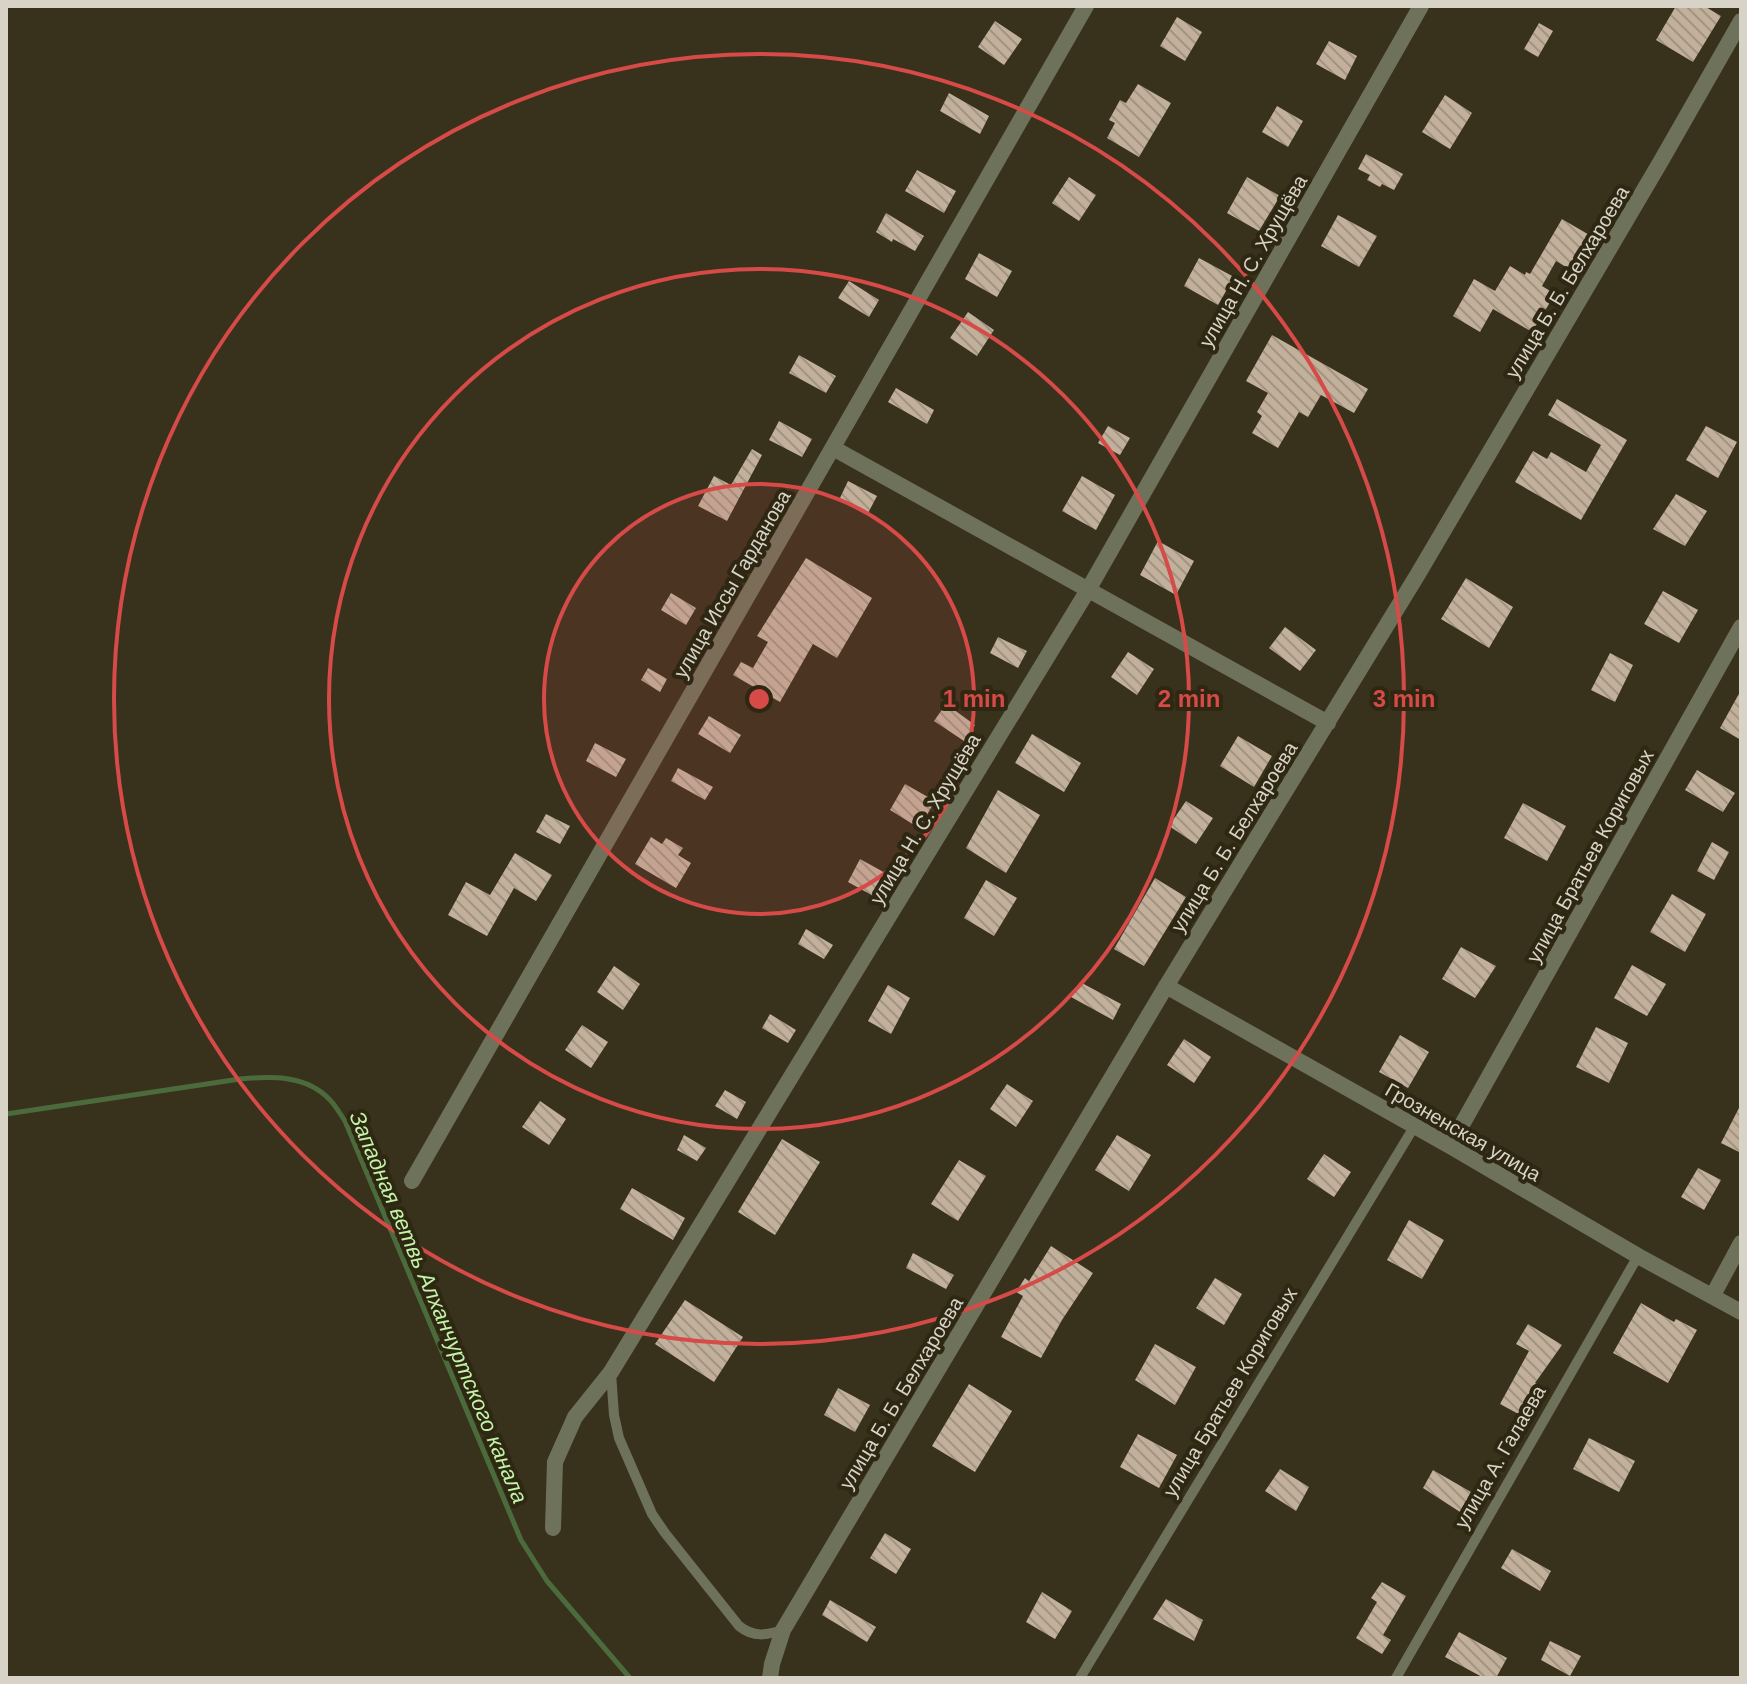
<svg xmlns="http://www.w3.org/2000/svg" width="1747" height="1684" font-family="Helvetica,sans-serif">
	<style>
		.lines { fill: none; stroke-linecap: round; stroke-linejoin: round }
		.stream { stroke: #4c6b3c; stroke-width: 5 }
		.building { fill: url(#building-back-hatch) }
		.service { stroke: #6f725a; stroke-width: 10 }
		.minor { stroke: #6f725a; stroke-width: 16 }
		.ring { fill: none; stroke: #d64a48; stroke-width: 4 }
		.labels { text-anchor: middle; stroke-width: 8; stroke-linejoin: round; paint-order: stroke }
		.street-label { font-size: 20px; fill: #d8d3c7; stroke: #2e2712 }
		.water-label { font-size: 22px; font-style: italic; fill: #c2f3a9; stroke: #2e2712 }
		.centre { fill: #d64a48; stroke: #2e2712; stroke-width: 4 }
		.ring-label { font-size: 24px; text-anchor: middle; font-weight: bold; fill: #d64a48; stroke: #2e2712; stroke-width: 8; stroke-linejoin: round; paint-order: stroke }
	</style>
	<defs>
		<pattern id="building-back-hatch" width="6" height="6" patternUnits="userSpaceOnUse" patternTransform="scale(2)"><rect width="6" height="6" fill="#c2b09b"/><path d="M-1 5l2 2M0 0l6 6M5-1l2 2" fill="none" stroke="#a29483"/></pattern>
	</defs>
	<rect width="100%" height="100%" fill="#38311c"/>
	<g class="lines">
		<path class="stream" d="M6,1114L240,1079C272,1076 307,1075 330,1100C336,1106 340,1114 345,1121L521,1540L547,1581L630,1678"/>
	</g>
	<path class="building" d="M1676,6H1704L1721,16L1693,62L1656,40Z
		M1177,17L1202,32L1185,61L1160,46Z
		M995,21L1022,39L1004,65L978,47Z
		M1539,23L1553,31L1538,57L1524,49Z
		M1329,41L1357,56L1345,80L1316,64Z
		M1138,84L1171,103L1139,157L1107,138L1115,123L1109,120L1120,100L1126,103Z
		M949,93L989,116L980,134L940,111Z
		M1445,95L1472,113L1450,149L1422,132Z
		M1277,106L1303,121L1288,147L1262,132Z
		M1366,154L1403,174L1394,190L1382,184L1380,187L1367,180L1370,175L1358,169Z
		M917,170L956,191L944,213L905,191Z
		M1069,177L1096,195L1079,221L1052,203Z
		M1247,177L1280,196L1259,231L1227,213Z
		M886,213L924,236L915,251L893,239L892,242L876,232Z
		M1338,215L1377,236L1359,267L1321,246Z
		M1562,219L1591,236L1571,270L1556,261L1542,286L1555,294L1532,332L1493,309L1480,332L1453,316L1474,279L1495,291L1510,266L1525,275L1526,272L1530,274Z
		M979,253L1012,271L997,297L965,279Z
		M1199,258L1234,277L1218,305L1184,286Z
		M849,281L879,300L869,317L838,298Z
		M968,312L994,330L977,356L950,338Z
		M1272,335L1368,389L1354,413L1321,395L1308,417L1299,412L1278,448L1252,433L1262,416L1257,412L1268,393L1246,381Z
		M799,355L836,376L826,393L789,373Z
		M896,388L934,410L927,424L888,402Z
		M1557,399L1627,440L1581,520L1515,482L1533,451L1547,459L1551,452L1586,472L1601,445L1548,415Z
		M779,421L812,439L802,457L769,440Z
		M1108,426L1130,438L1120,455L1098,443Z
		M1706,426L1737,442L1718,478L1686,460Z
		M752,449L762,455L727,521L698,506L714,476L731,485Z
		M1082,476L1115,495L1096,530L1062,511Z
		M848,481L877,496L867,515L839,500Z
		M1676,494L1707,511L1685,546L1653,529Z
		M1158,541L1194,561L1176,595L1140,575Z
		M806,558L872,598L837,658L813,644L780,702L733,675L741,662L753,668L768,642L757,636Z
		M1466,578L1513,607L1489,648L1441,619Z
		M1663,591L1698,610L1679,643L1644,624Z
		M671,593L696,608L686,625L661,610Z
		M1285,627L1316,650L1300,671L1269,648Z
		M998,637L1027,651L1018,668L990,653Z
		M1128,652L1154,669L1137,695L1111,677Z
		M1610,653L1633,665L1615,702L1591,690Z
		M648,668L667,679L660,692L641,680Z
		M1741,690V740L1720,728Z
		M946,704L975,725L964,741L934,721Z
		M709,716L741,735L730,753L698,734Z
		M1032,734L1081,763L1064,792L1015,763Z
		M1238,736L1272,756L1254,787L1220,766Z
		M595,743L626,759L616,777L586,761Z
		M678,768L713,787L705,800L671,781Z
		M1697,770L1735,793L1723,812L1685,790Z
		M905,784L935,801L919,828L890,810Z
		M998,790L1040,815L1006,873L966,848Z
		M1186,801L1213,818L1196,844L1169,826Z
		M1523,803L1566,826L1547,861L1504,838Z
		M546,814L570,826L560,844L536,832Z
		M651,837L662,844L666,838L683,848L678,855L691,863L676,888L635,864Z
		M1712,842L1729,852L1714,880L1697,871Z
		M515,853L552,875L536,901L514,888L487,936L448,915L466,882L490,895Z
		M860,859L889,875L877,898L848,882Z
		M1155,878L1186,897L1144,966L1114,949Z
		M986,880L1017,898L994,936L964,918Z
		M1672,894L1706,914L1685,952L1650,932Z
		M806,929L833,945L824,959L798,944Z
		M1461,947L1496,966L1475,998L1442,979Z
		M1632,965L1666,984L1647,1016L1614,998Z
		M614,966L640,984L623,1010L597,992Z
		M1080,982L1121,1004L1113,1020L1071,997Z
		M888,985L910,998L891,1034L868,1021Z
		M770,1014L796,1030L788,1043L762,1028Z
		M582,1025L608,1042L591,1068L565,1050Z
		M1596,1027L1628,1043L1609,1083L1576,1067Z
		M1400,1035L1429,1052L1408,1088L1379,1072Z
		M1184,1039L1211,1057L1194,1083L1167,1065Z
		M1007,1084L1033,1101L1016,1127L990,1109Z
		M725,1090L746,1102L737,1119L715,1106Z
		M540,1101L566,1119L549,1145L522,1127Z
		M1741,1104V1153L1721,1143Z
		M684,1135L706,1148L697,1161L677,1150Z
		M1117,1135L1151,1155L1129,1191L1095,1170Z
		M782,1139L820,1162L775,1235L738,1212Z
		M1324,1154L1351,1172L1334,1197L1307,1179Z
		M959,1160L986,1176L958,1221L931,1204Z
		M1698,1168L1721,1180L1704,1210L1681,1197Z
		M632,1188L685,1218L673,1240L620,1209Z
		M1409,1220L1444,1240L1422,1279L1387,1260Z
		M1051,1246L1093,1273L1062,1320L1041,1358L1001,1337L1023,1296L1016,1292L1025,1278L1029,1281Z
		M913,1253L954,1275L946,1289L906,1268Z
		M1215,1278L1242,1294L1224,1325L1196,1308Z
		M685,1300L743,1337L714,1382L655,1344Z
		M1641,1303L1674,1322L1676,1319L1697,1330L1668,1383L1613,1353Z
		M1528,1324L1562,1345L1535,1383L1540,1386L1524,1417L1500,1404L1529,1351L1516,1344Z
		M1155,1344L1196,1367L1175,1405L1135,1380Z
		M969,1384L1012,1411L975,1472L932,1446Z
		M838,1388L870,1405L855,1432L824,1415Z
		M1138,1434L1177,1455L1159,1488L1120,1467Z
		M1589,1438L1635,1461L1619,1492L1573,1469Z
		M1280,1469L1309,1487L1296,1511L1265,1491Z
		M1433,1470L1471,1492L1460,1512L1423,1488Z
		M885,1533L911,1549L896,1574L870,1558Z
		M1512,1549L1551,1571L1540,1591L1501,1568Z
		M1382,1582L1406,1596L1383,1635L1391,1640L1382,1654L1356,1638L1377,1602L1371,1598Z
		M1042,1592L1072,1611L1055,1639L1026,1622Z
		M1166,1599L1203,1620L1194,1641L1153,1619Z
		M830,1600L876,1627L867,1642L822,1615Z
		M1459,1632L1507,1658L1496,1678H1484L1445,1657Z
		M1550,1641L1581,1656L1570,1676L1541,1660Z"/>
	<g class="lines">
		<path class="service" d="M611,1373L614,1415L619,1438L652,1514L665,1533L739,1626C754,1638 766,1635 783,1630
			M1080,1678L1414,1127
			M1396,1678L1638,1256"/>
		<path class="minor" d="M833,448L1328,723
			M1166,986L1450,1146L1638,1256L1741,1312
			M1450,1146L1741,627
			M412,1181L1086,6
			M1713,1295L1741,1243
			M553,1528L555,1462L575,1417L611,1372L1088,590L1421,6
			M770,1678L772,1664L783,1630L1162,993L1418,574L1661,161L1741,21"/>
	</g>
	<circle cx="759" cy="699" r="215" fill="#d64a48" fill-opacity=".12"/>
	<g class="ring">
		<circle cx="759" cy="699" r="215"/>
		<circle cx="759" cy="699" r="430"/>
		<circle cx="759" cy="699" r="645"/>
	</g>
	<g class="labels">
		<g class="street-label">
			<text transform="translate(1253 261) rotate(-60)" y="7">улица Н. С. Хрущёва</text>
			<text transform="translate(1567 282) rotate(-59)" y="7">улица Б. Б. Белхароева</text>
			<text transform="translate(732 584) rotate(-60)" y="7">улица Иссы Гарданова</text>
			<text transform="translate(925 819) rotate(-59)" y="7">улица Н. С. Хрущёва</text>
			<text transform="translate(1234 837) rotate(-58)" y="7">улица Б. Б. Белхароева</text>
			<text transform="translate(1590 856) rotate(-61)" y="7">улица Братьев Кориговых</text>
			<text transform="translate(1463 1132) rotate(30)" y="7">Грозненская улица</text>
			<text transform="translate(1230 1392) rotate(-59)" y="7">улица Братьев Кориговых</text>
			<text transform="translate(901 1393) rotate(-59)" y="7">улица Б. Б. Белхароева</text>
			<text transform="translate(1500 1457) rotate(-60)" y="7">улица А. Галаева</text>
		</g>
		<g class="water-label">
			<text transform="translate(439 1307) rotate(67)" y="8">Западная ветвь Алханчуртского канала</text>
		</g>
	</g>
	<circle cx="759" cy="699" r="12" class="centre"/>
	<g class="ring-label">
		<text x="974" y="707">1 min</text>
		<text x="1189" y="707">2 min</text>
		<text x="1404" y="707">3 min</text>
	</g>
	<rect width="1747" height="1684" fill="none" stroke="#d8d3c7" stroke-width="16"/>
</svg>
